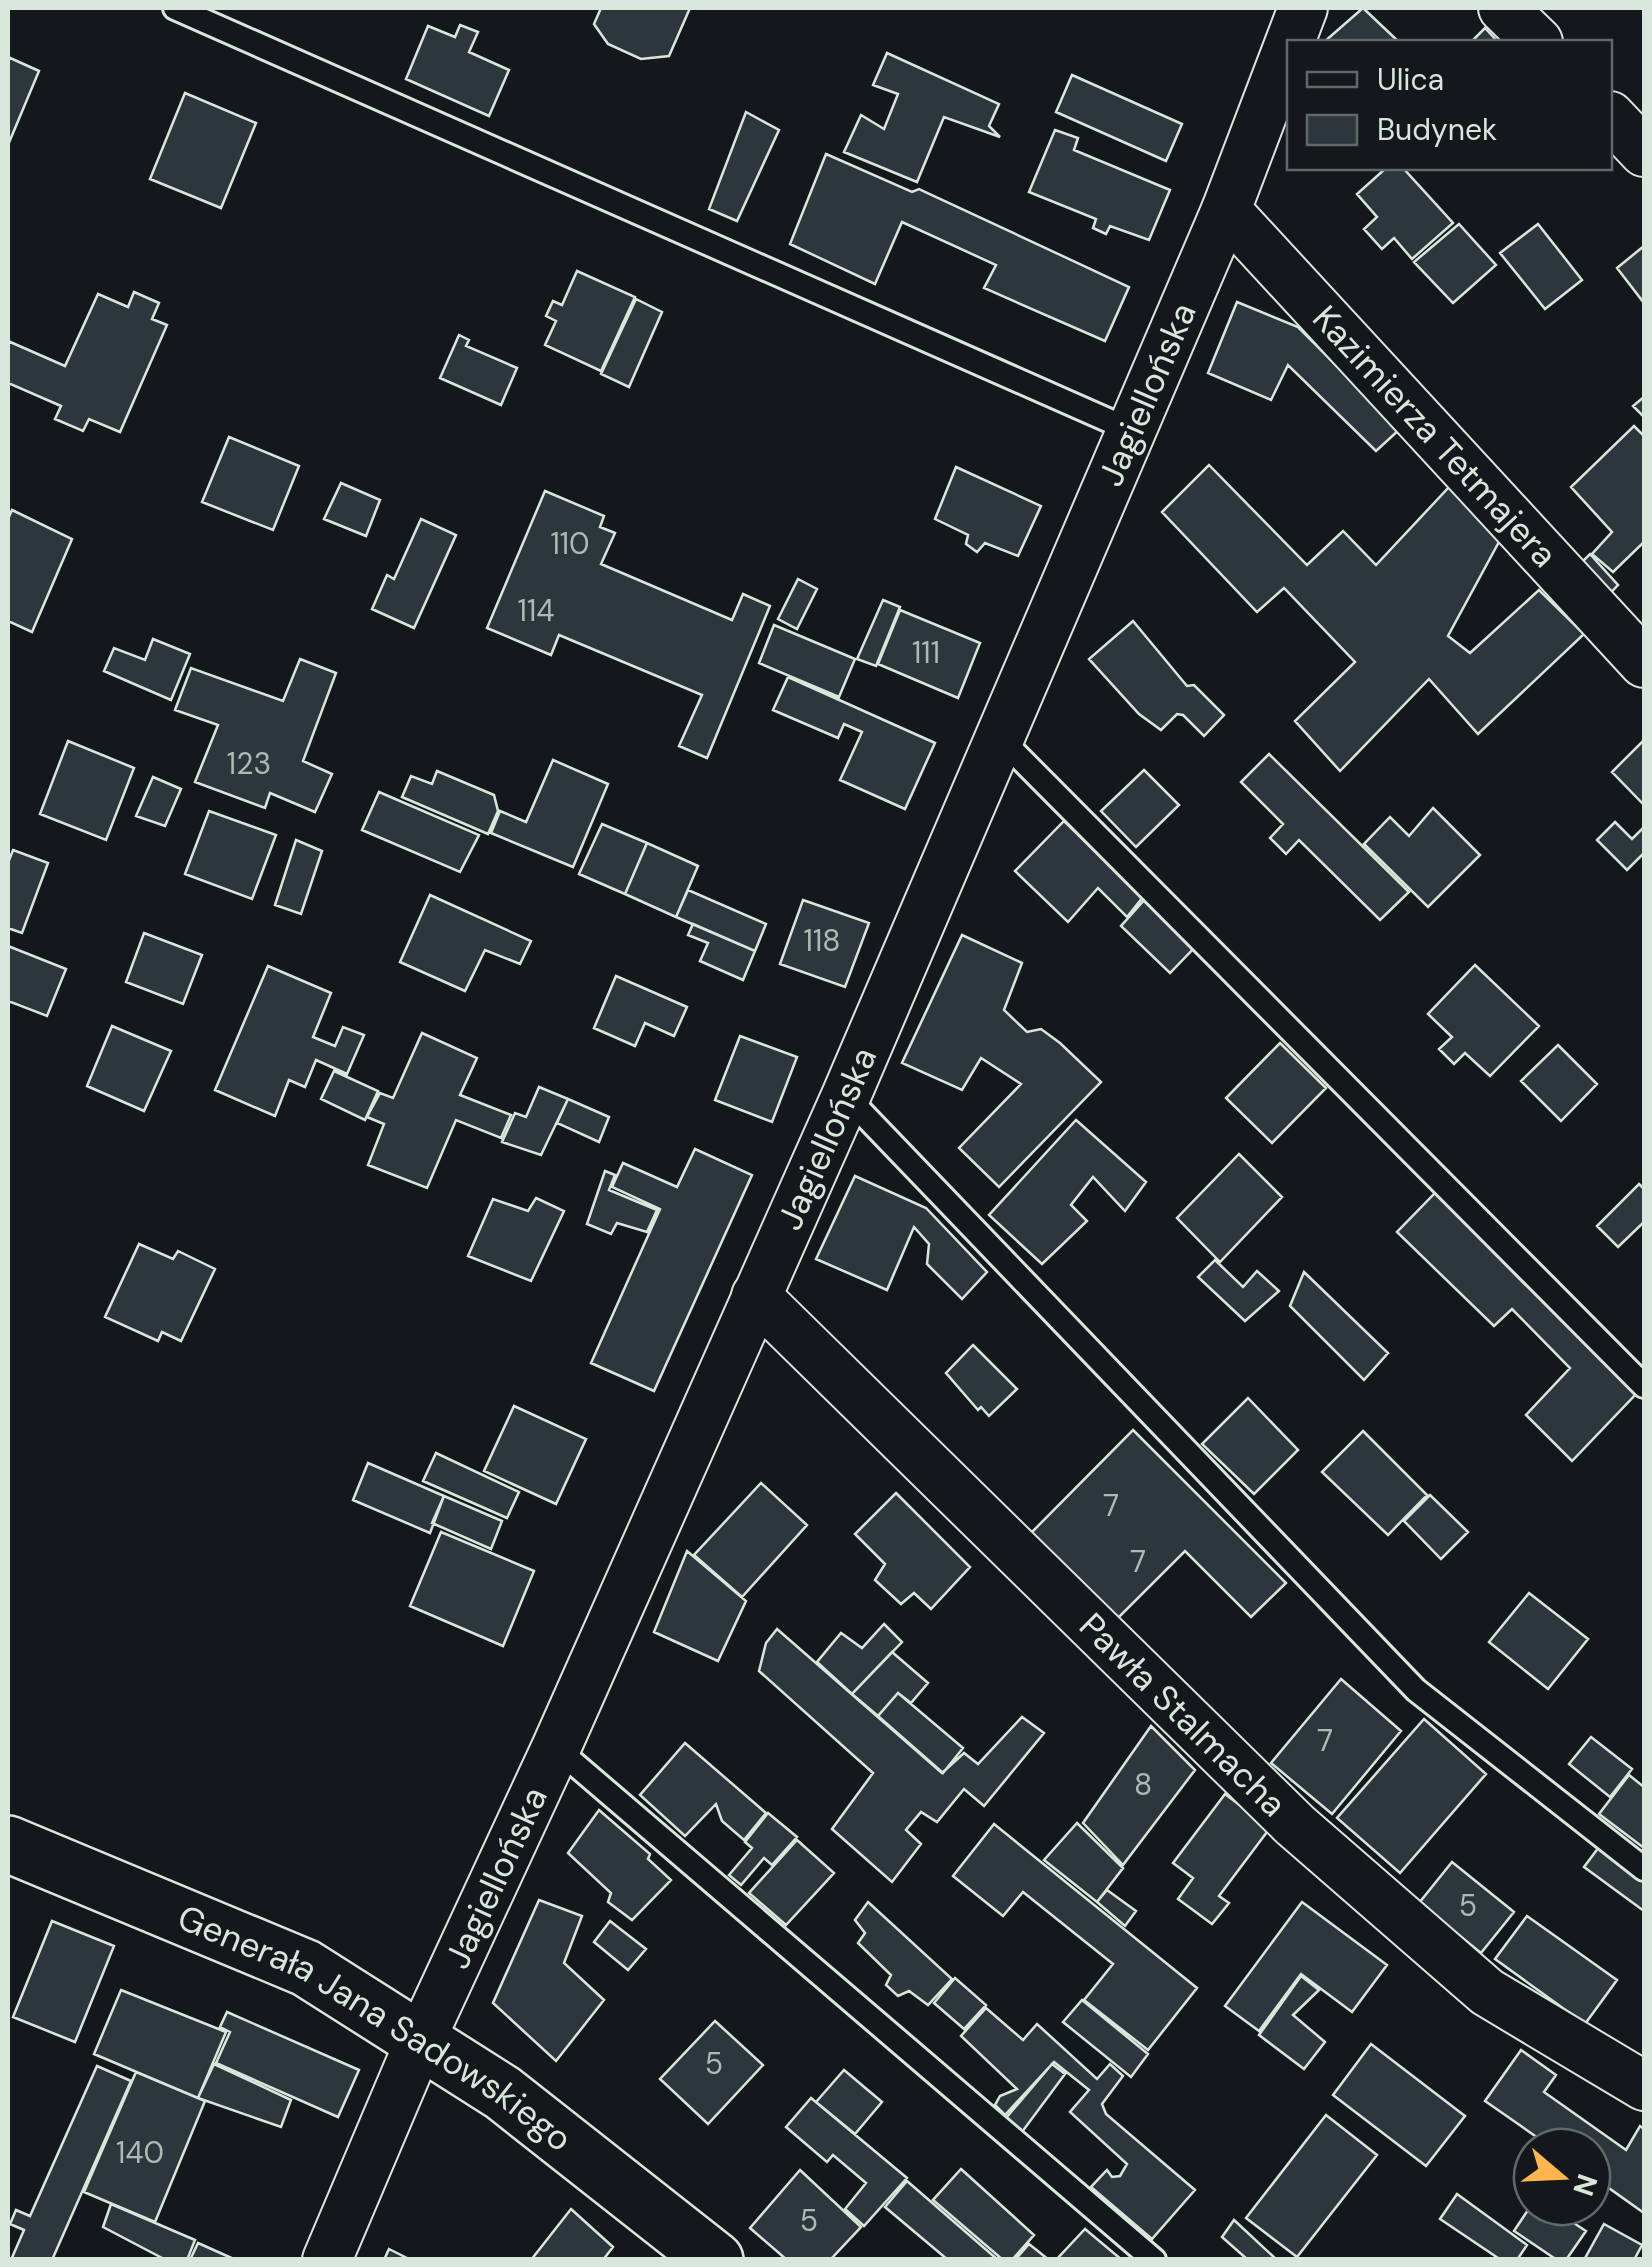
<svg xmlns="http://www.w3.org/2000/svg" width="1652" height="2267" font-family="'DM Sans',sans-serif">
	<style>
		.building { fill: #2c363c; stroke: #d8e6dc; stroke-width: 2.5 }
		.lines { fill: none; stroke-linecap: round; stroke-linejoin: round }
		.service-casing { stroke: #d8e6dc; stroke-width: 28 }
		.minor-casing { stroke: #d8e6dc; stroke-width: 52 }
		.tertiary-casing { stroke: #d8e6dc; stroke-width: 60 }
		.service { stroke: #14181c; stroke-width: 22 }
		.minor { stroke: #14181c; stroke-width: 48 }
		.tertiary { stroke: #14181c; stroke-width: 55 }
		.labels { text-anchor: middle; stroke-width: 8; stroke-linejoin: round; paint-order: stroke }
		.number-label { font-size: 30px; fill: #adbab4 }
		.street-label { font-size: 35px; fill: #d8e6dc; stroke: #14181c }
	</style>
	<rect width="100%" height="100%" fill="#14181c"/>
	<path class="building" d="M601,8H690L669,56L641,59L608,44L594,24Z
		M1363,8L1399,42H1324Z
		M460,25L478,32L469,52L509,70L489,116L406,79L428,26L455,37Z
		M1485,28L1498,42H1471Z
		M887,53L999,104L989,126L1000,137L944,117L917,182L844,152L861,115L884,129L898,94L873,85Z
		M8,57L39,71L8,145Z
		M1072,75L1182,124L1166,161L1056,112Z
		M185,93L256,123L221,208L150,179Z
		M746,112L779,130L737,221L709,209Z
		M1055,130L1078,138L1074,150L1170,190L1149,240L1110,226L1106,234L1093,228L1096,219L1029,192Z
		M826,154L912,192L919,189L1129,287L1105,341L984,288L996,265L902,222L875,284L790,244Z
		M1386,168H1403L1453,223L1412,259L1394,238L1382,249L1364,229L1377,217L1357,194Z
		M1459,224L1496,265L1453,303L1414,262Z
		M1538,224L1582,280L1545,309L1500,253Z
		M1644,246V303L1617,268Z
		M577,271L635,297L601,371L545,345L556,321L546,316L553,301L562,305Z
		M134,292L159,303L152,319L167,325L120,432L89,419L83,431L55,419L61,406L8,383V341L65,366L98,294L128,307Z
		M636,299L662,312L629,387L601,374Z
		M1237,302L1298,327L1400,429L1376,451L1288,365L1271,400L1208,373Z
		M459,335L469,340L466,346L517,368L501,405L440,378Z
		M1644,397V417L1633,406Z
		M1634,426L1644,436V542L1613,572L1592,554L1612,532L1571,487Z
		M229,437L299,466L273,530L202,502Z
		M1209,465L1307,565L1343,531L1376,565L1450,486L1500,540L1448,636L1470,653L1539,590L1584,634L1478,734L1429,679L1340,771L1295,721L1355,662L1284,588L1257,612L1162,512Z
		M956,467L1041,506L1018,556L985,543L977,552L966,544L968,535L935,519Z
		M341,483L380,500L366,536L324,519Z
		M545,491L604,516L600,527L615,533L601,564L732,620L743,594L770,606L707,758L679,746L702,695L559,635L551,655L487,628Z
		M12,510L72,539L32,632L8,621V519Z
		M421,519L456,535L414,628L372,609L387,575L394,579Z
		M1590,554L1618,585L1599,605L1570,574Z
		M798,579L817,589L797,629L778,619Z
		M883,600L900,607L876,666L857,659Z
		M900,610L980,643L958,698L878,664Z
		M1133,621L1187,686L1194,685L1224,715L1204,736L1183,715L1177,714L1161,730L1139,714L1089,659Z
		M774,625L855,659L839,697L759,663Z
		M153,639L190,654L171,700L104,671L114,648L145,660Z
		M300,659L336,673L303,761L332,774L315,812L270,793L265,808L195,782L218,725L175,710L191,668L283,701Z
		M788,677L935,743L905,809L840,780L862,732L844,724L838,738L773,710Z
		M1644,740V805L1612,772Z
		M68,741L134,768L106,840L40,814Z
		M1269,754L1409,892L1380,920L1299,840L1286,854L1270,838L1283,824L1241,782Z
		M553,760L608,784L573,867L491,833L500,811L526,822Z
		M1144,770L1179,805L1136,847L1101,811Z
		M437,771L494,795L498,811L488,834L402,797L411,776L432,784Z
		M153,777L181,789L165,826L136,816Z
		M379,792L479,835L460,872L362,830Z
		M1433,808L1480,855L1428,907L1364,844L1390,817L1409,836Z
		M209,811L276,835L252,899L185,874Z
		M1064,821L1143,897L1127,917L1098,888L1068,922L1015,871Z
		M1615,822L1632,839L1644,827V853L1627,870L1597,840Z
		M602,824L647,843L625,894L579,874Z
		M296,840L322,851L301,914L275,905Z
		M647,843L698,866L676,917L625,894Z
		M13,850L48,863L22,933L8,928V863Z
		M688,890L766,924L755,951L676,917Z
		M430,895L531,941L520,964L485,950L465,991L400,962Z
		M1147,897L1197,945L1170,973L1121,926Z
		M803,900L869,923L845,987L780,964Z
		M693,924L755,951L743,980L700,961L708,943L688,935Z
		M144,933L202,955L183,1004L126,982Z
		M962,935L1022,963L1004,1010L1027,1032L1041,1029L1060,1043L1101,1082L999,1187L959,1148L1021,1084L981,1058L962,1090L902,1063Z
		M8,946L66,969L47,1016L8,1001Z
		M1475,965L1539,1026L1490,1076L1465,1053L1454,1064L1439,1049L1452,1037L1428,1014Z
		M268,966L331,993L313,1037L335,1046L343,1027L364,1035L347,1074L316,1060L305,1087L289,1080L275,1116L215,1090Z
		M616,976L687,1007L674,1036L645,1023L635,1046L594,1028Z
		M112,1026L171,1051L144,1111L87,1086Z
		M422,1033L477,1058L460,1095L511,1115L501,1138L456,1120L427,1188L368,1165L384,1124L367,1117L380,1093L393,1098Z
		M740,1036L797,1057L772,1122L715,1100Z
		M1280,1043L1326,1088L1272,1143L1226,1098Z
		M1558,1045L1597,1084L1561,1121L1521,1081Z
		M334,1071L378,1091L365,1120L321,1099Z
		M539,1087L568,1099L541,1155L502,1142L515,1113L526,1117Z
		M568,1099L609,1117L599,1142L557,1123Z
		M1076,1120L1146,1182L1125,1211L1093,1177L1071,1205L1087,1221L1042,1264L989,1215Z
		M695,1149L752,1175L654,1391L591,1363L660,1209L612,1187L623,1163L677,1187Z
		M1239,1154L1282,1197L1220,1262L1177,1218Z
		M605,1171L615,1175L609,1190L657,1210L647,1232L617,1223L611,1234L587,1224Z
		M855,1176L926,1208L987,1272L962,1299L927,1264L929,1244L914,1227L887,1290L816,1259Z
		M1639,1184L1644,1189V1222L1618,1247L1597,1226Z
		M1435,1193L1637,1393L1572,1461L1526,1415L1570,1368L1512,1309L1494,1326L1397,1232Z
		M536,1198L564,1211L531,1281L468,1256L493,1199L528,1211Z
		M139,1244L173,1259L178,1251L215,1269L181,1341L162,1332L158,1341L105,1317Z
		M1215,1260L1243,1287L1257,1271L1279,1291L1245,1321L1198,1277Z
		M1304,1272L1388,1353L1364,1380L1290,1306Z
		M973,1345L1017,1389L989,1416L981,1407L978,1410L946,1373Z
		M1248,1398L1298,1450L1254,1494L1202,1444Z
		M514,1406L586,1439L556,1504L484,1471Z
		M1133,1430L1286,1583L1251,1617L1185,1551L1117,1619L1031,1533Z
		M1363,1431L1427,1495L1388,1535L1322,1472Z
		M436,1453L519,1492L507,1518L423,1481Z
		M368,1463L444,1496L430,1533L353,1500Z
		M761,1483L807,1525L742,1597L694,1555Z
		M896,1493L970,1567L931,1609L914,1593L901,1604L875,1580L885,1564L855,1534Z
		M1430,1495L1468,1532L1441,1559L1404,1521Z
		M444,1496L502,1521L491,1549L432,1523Z
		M441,1532L534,1571L503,1646L410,1606Z
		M687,1551L746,1601L718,1661L654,1632Z
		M1529,1593L1588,1639L1548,1689L1489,1642Z
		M884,1624L902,1642L852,1694L817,1662L841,1633L862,1648Z
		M777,1629L942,1773L964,1753L978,1764L1022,1717L1044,1733L984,1806L964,1789L937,1822L921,1812L906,1830L921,1844L892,1882L832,1829L873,1773L759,1671L766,1643Z
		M892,1652L928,1683L911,1703L898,1693L878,1716L852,1694Z
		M1341,1679L1401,1731L1332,1814L1271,1763Z
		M898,1693L963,1748L943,1773L878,1716Z
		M1424,1719L1486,1774L1400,1873L1337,1818Z
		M1151,1726L1195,1770L1123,1865L1083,1823Z
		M1591,1737L1632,1769L1610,1797L1569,1764Z
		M685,1743L766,1813L744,1840L722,1821L716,1804L685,1836L640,1795Z
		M1629,1775L1644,1787V1848L1599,1814Z
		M1225,1794L1270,1828L1219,1896L1229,1903L1212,1924L1178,1899L1193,1878L1173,1863Z
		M599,1810L650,1854L648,1859L671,1880L632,1920L608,1902L611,1893L568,1853Z
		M768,1813L797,1837L772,1865L764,1858L741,1885L729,1875L752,1848L745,1842Z
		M1077,1823L1123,1868L1097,1902L1044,1860Z
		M994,1824L1197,1988L1148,2050L1084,2000L1113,1964L1023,1892L1003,1916L953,1876Z
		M797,1840L834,1873L786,1925L749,1893Z
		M1599,1847L1644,1880V1911L1584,1867Z
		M1452,1862L1514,1912L1481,1953L1419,1903Z
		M1107,1890L1136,1911L1125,1926L1097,1902Z
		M539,1900L582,1916L564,1963L604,2000L556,2061L493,2003Z
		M868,1902L952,1979L928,2005L909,1991L898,1996L886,1985L891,1975L858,1943L865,1933L855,1920Z
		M1302,1902L1387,1965L1352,2012L1301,1974L1259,2031L1225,2006Z
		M1527,1916L1617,1980L1585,2024L1495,1959Z
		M52,1921L114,1946L75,2042L13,2017Z
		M610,1921L646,1949L628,1970L594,1942Z
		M1301,1976L1319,1990L1293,2015L1325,2042L1304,2069L1259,2035Z
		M955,1978L986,2005L964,2029L934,2003Z
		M121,1990L226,2032L198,2098L94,2054Z
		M1082,2000L1148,2054L1131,2077L1063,2022Z
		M986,2008L1023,2040L1037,2024L1097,2079L1110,2064L1123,2076L1102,2104L1106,2114L1195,2190L1152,2239L1091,2187L1107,2170L1112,2177L1120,2176L1127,2164L1070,2112L1089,2090L1054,2062L1005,2115L995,2105L1000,2096L1017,2089L961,2036Z
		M227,2012L359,2070L338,2117L216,2063L230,2032L220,2027Z
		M715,2021L763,2065L708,2124L660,2079Z
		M1371,2044L1465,2116L1426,2166L1333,2095Z
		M1521,2050L1556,2075L1544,2092L1626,2150L1640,2126L1644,2129V2213L1592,2176V2147H1551L1485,2101Z
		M214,2064L291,2100L281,2127L198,2098Z
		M1052,2064L1065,2074L1022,2132L1006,2118Z
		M97,2066L131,2081L52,2260H11L24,2230L10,2224L16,2210L30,2216Z
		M844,2070L882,2102L855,2134L816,2102Z
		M136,2072L205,2101L155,2222L84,2192Z
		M811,2098L907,2178L864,2226L845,2209L866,2183L833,2155L827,2162L786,2127Z
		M1326,2115L1377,2155L1297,2257L1246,2218Z
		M961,2169L1034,2235L1012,2260H1003L933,2200Z
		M800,2170L861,2227L830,2260H787L750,2228Z
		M907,2181L998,2260H948L885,2207Z
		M1457,2194L1527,2245L1517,2260H1501L1440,2219Z
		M111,2204L195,2240L187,2260H166L103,2227Z
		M1532,2204L1549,2207L1586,2231L1566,2260H1557L1514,2231Z
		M571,2209L613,2247L603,2260H531Z
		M1234,2220L1277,2260H1248L1222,2237Z
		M1604,2224L1642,2245L1634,2260H1584Z
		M1085,2229L1122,2260H1056Z
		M198,2243L236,2260H190Z
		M1029,2244L1049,2260H1015Z
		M389,2249L411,2260H384Z"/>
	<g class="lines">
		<g class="service-casing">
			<path id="service" d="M175,8L1128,429
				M999,737L1644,1386
				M846,1096L1416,1690L1644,1869
				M556,1748L1154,2260"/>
		</g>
		<g class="minor-casing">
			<g id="minor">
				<path d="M1503,8L1538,42"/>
				<path d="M1610,116L1644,152"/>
				<path id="s1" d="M1226,210L1644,663"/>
				<path id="s2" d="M756,1296L1295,1825L1487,1992L1644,2086"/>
				<path id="s3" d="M327,2260L420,2041L556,1748L846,1096L1226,210L1303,8"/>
			</g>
		</g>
		<g class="tertiary-casing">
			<g id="tertiary">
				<path id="s4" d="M8,1844L306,1968L503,2093L715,2260"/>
			</g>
		</g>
		<use href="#service" class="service"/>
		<use href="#minor" class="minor"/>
		<use href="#tertiary" class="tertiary"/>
	</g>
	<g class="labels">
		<g class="number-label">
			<text x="570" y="554">110</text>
			<text x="536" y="621">114</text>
			<text x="926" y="663">111</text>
			<text x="249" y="774">123</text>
			<text x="822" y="951">118</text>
			<text x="1111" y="1516">7</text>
			<text x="1138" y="1572">7</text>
			<text x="1325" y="1751">7</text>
			<text x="1143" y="1795">8</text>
			<text x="1468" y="1916">5</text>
			<text x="714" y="2074">5</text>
			<text x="140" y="2163">140</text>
			<text x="809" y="2231">5</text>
		</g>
		<g class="street-label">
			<text dy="12" stroke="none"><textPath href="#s3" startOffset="2038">Jagiellońska</textPath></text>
			<text dy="12" stroke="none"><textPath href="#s1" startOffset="308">Kazimierza Tetmajera</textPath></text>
			<text dy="12" stroke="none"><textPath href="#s3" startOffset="1228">Jagiellońska</textPath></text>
			<text dy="12" stroke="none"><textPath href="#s2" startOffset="598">Pawła Stalmacha</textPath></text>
			<text dy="12" stroke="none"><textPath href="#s3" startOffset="418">Jagiellońska</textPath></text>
			<text dy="12" stroke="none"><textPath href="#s4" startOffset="412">Generała Jana Sadowskiego</textPath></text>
		</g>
	</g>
	<rect width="1652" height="2267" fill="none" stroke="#d8e6dc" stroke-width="20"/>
	<rect x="1287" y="40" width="325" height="130" fill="#14181c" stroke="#626a69" stroke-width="2.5"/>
	<rect x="1307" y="72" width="50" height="15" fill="#14181c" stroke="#626a69" stroke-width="2.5"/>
	<text x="1377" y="90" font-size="30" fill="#d8e6dc">Ulica</text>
	<rect x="1307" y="115" width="50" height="30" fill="#2c363c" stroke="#626a69" stroke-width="2.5"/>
	<text x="1377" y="140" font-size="30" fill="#d8e6dc">Budynek</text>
	<g transform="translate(1562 2177) rotate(109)"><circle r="48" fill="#14181c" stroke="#626a69" stroke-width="2.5"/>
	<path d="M0-8L18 38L0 25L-18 38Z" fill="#ffb74d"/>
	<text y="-15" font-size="28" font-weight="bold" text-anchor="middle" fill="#d8e6dc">N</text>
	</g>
</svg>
